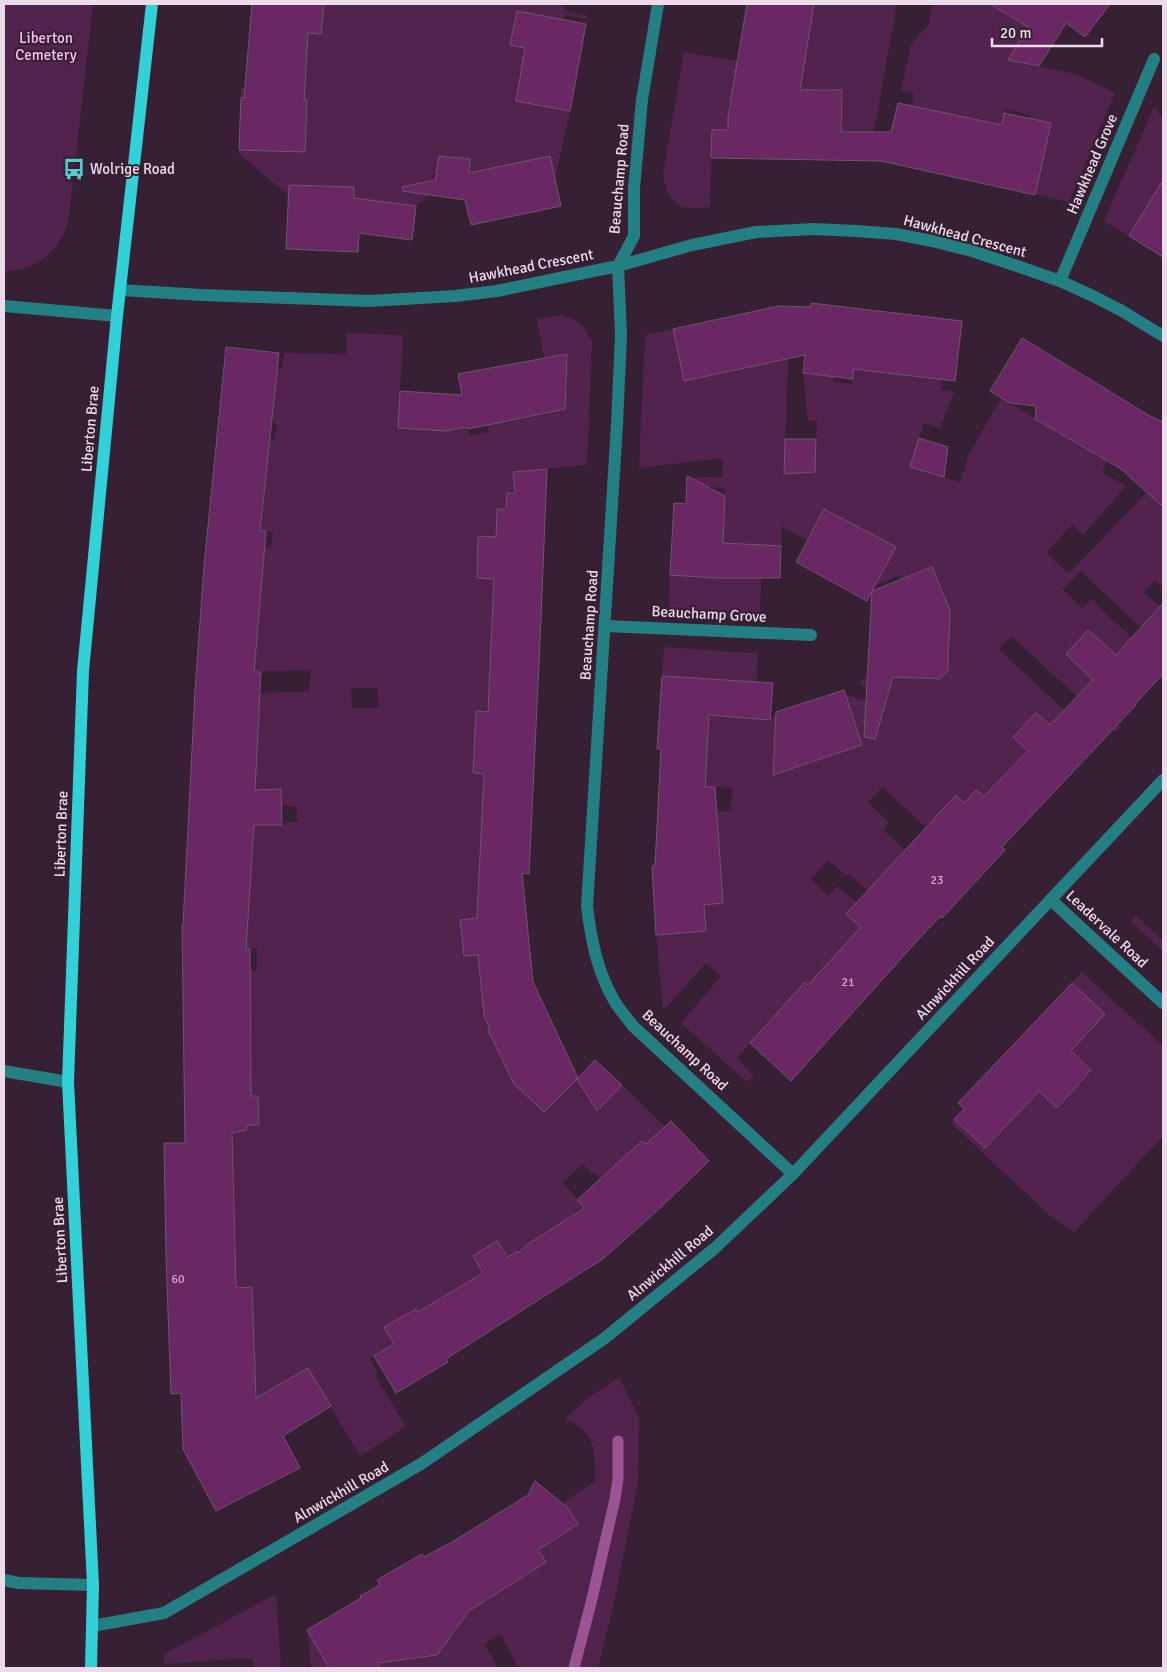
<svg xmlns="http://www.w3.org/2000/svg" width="1167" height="1672" font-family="Signika,sans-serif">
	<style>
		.green { fill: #51234d; fill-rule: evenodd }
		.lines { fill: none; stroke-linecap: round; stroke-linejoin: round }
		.stream { stroke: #9a5493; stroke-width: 11 }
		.building { fill: #692763; stroke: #70556c }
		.minor { stroke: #247f83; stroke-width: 12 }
		.major { stroke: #31d1d7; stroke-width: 12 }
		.labels { text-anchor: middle; stroke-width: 4; stroke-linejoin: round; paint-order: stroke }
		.number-label { font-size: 12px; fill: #cbafc8 }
		.park-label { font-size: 15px; fill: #f9bff1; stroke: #371f34 }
		.street-label { font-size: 15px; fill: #ecdce9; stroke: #371f34 }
		.poi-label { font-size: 15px; fill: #ecdce9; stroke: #371f34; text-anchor: start }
	</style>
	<rect width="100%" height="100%" fill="#371f34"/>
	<path class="green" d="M4,4H93L69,218C67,225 65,232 62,237C51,258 28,272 4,271Z
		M324,4H565L564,11L588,16L587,19L565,15L564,20L516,12L511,45L532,49L570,111L555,179L550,156L469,174L470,159L439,156L436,173H433L430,195L416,206L395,203L353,210L354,187L314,186L313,196L288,195L239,154V150L306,100L241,97V88L249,89L301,32L321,34Z
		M814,4H897L869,158L841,132L842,95C821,79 768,102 744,105C739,105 733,104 728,104V130H712L710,207C680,211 668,206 663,174L684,52L737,61L738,58L775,64L778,49L740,42L741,37L806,48Z
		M932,4H989L1027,27L1008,60L1075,74L1115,93L1069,202L1035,194L1051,123L1035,120L1032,133L1027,131L1031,115L1005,109L1001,126L911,106L914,94L901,91L911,44L929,25Z
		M1154,107L1163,119V180L1129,236L1104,221Z
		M772,305L771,341L789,343L784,473L815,472L817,421H808L803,374L816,375L818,365L835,367L834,382L852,384L853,369L942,380L941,390L954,392L940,428L924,423L910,467L960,482L969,454L1001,398L1107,462L1102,472L1126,486L1083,535L1072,525L1046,552L1069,573L1147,492L1161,504L1163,502V588L1155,580L1144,592L1160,607L1148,620L1163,634V649L1081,571L1063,589L1082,608L1091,599L1132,638L1116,655L1109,649L1097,662L1077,643L1066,654L1093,680L1082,692L1121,727L1116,732L1011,636L999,649L1066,712L1052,727L1032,735L1023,727L1013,737L1029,752L984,796L976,790L964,803L956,795L946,806L978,876L882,787L868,803L889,822L883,830L905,850L874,883L927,932L920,939L849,874L846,876L828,860L811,879L828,896L837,886L872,915L830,962V1004L805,982L737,1058L754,1075L747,1082L681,1023L721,976L706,963L665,1009L663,1008L656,935L706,931L704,905L723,903L720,862L652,867L655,855L656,842L714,845L716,811H731L732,788L685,785L707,752L712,680L662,676L664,647L758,653L754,718L770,720L776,712L773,775L862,745L845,695L885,706L889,692L859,684L867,675L938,680L949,671L950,644L940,643L950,610L932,567L901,580L899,576L854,594L847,590L866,554L824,509L807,540L782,527L781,546L762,545L760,615L668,611L670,575L720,578L725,488L688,486V478L722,477L723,458L639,468L645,335L673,329L685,381L771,362L760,310Z
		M560,315C577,319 587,326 592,343L587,465L513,472L515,493L507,494L506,509H497L496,537H478L477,578L539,581L540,583H543V586L510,584L505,678L473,773L534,776L533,785L484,782L480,871L526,914L461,920L464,956L478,955L481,985L485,1005L480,1008L487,1022L526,1002L530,1010L488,1030L514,1084L555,1081L534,1102L544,1112L577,1079L597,1111L622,1085L665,1127L646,1144L642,1141L630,1152L671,1196L659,1209L624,1169L605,1185L595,1173L592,1174L583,1164L563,1182L582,1206L564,1222L600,1262L580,1273L552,1229L508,1257L497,1241L473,1256L483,1273L440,1301L468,1346L458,1352L430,1305L418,1312L416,1309L384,1327L394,1344L370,1359L378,1372L375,1375L406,1427L360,1456L308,1368L183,1442L256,1387L252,1288H234L235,1217L218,1218L185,1129L246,1128L247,1125H259L246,1096L232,1046H251L250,1020H183V1002L233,1001L244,970H257V949H233L244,824L285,825L286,822H297V807L282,806L281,790H253L259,709L194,705L195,689L259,693L309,691L311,670L254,672L259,547L271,548L273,532L261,531L266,474L244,472L251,437L275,440L277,424L272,422L277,369H282L284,353L346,354L347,333L403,335L398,428L435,430L467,427L470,436L489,432L487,424L565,409L567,354L544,358L537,319ZM351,688H377L378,707L352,708Z
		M1136,916L1163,941V951L1131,922Z
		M1082,972L1163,1046V1136L1074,1232L1050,1216L951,1123L954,1119L985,1148L1043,1087L1011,1047L1066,1098L1091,1071L1071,1051L1105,1014L1072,983Z
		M619,1377L639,1418L638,1482L613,1607L598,1668H517L514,1659L500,1634L484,1644L498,1668H380L372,1654L386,1646L358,1599L447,1544L456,1560L538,1550L578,1524L564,1502L595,1481C596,1454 595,1427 564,1420L583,1402Z
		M276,1594L281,1668H254L253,1660L249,1658L164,1664V1654Z
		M307,1630L329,1668H311Z"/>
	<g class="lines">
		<path class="stream" d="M574,1668L591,1603L615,1499L618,1479V1441"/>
	</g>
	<path class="building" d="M252,4H324L321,34L308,33L304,100H307L305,152L239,150L241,97L244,98Z
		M747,4H814L800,90H842L841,132H891L898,103L1002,125L1004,113L1051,123L1035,195L881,161L711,158L712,130H728V116Z
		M990,4H1110L1085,37L1066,23L1039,66L1008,60L1028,27Z
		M517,11L586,24L570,111L516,101L525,48L510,45Z
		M439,156L470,159L469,173L550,156L561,206L471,225L465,200L403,191L402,187L435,180Z
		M1163,180V257L1129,236Z
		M289,185L354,187V198L416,206L412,240L359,233L358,252L286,249Z
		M811,303L962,321L955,381L853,369V379L803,373L805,355L684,381L673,329L779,306L811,307Z
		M1022,338L1150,416L1163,422V507L1121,469L1035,419L1036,406L1010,403L990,391Z
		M226,347L279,353L260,531H266L254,672H261L255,790L281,789L282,825H254L246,949H250L251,1096H258L259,1125H247L246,1130L232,1133L236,1288L252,1287L256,1398L308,1368L331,1406L283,1436L300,1468L216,1511L183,1449L181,1393L171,1394L166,1256L164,1143H185L182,925H183L195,691L204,566Z
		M567,354L565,409L468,429L467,427L446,431L398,428L400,391L462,395L458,374Z
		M919,438L948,447L944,477L910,467Z
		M785,439H816L815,472L784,474Z
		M547,469L540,642L529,874L522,873L533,982L578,1078L544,1112L514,1084L488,1030L490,1029L484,1016L478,955L464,956L460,920L477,918L484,774L473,773L476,711L488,712L494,579L477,578L478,536L496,537L497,509H506L507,493H515L513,472Z
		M687,476L725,496L723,543L781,546L780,578H716L670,575L674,503L686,504Z
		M824,509L896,547L872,591L932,567L950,610L948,671L939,679L893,677L875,739L864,737L872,591L867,601L796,562Z
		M1163,603V674L1135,704L1136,705L1002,847L1005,850L942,918L941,916L926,931L791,1081L750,1043L805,982L808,985L861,927L846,914L956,795L964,803L976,790L984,796L1028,751L1013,737L1036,713L1050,725L1093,680L1066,654L1088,630L1116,655Z
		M662,676L773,683L770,720L709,715L705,787H715L723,903L704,905L706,931L656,935L652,867L655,866L661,749H657Z
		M844,690L862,745L773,775L776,712Z
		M1072,983L1105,1014L1071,1051L1091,1070L1057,1108L1039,1091L985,1148L954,1119L964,1109L958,1103Z
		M595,1060L622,1085L597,1111L577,1079Z
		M671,1121L709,1161L659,1209L604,1258L446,1359L448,1362L396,1393L374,1356L394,1344L384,1327L416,1309L418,1312L483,1273L473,1256L497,1241L508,1257L518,1251L519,1252L528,1244L584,1208L577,1200L642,1141L646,1144Z
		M535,1481L567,1507L578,1524L538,1550L546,1562L469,1611L437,1655L378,1663L380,1668H329L307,1630L361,1598L360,1596L380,1585L377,1580L422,1554L424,1557L452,1542L528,1495Z"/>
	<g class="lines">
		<path class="minor" d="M658,4L642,100L634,188V236L618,266L621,335L617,424L587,906C591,939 597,972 615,1002C620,1010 627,1018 633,1026L793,1174
			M1060,281L1154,59
			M120,290L202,295L369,301L455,296L497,291L618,266L692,245L756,232L814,229L856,231L896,234L932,241L972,251L1017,266L1060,281L1093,296L1122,311L1163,336
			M4,306L117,316
			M605,626L811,635
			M1051,900L1163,1003
			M4,1071L68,1082
			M4,1580L19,1583L93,1585
			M92,1626L164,1613L421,1464L605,1338L715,1248L793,1174L1163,780"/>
		<path class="major" d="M91,1668L93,1585L68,1082L83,671L117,316L152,4"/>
	</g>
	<defs>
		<g id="bus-bare" transform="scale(1.725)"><path d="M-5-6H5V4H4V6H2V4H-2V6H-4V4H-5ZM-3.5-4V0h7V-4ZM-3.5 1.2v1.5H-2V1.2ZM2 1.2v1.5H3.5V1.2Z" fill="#51ccd1" stroke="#371f34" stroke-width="2.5" paint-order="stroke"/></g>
	</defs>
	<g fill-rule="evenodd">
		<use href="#bus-bare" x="74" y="169"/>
	</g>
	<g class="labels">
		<g class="number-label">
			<text x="937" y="884">23</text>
			<text x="848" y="986">21</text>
			<text x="178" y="1283">60</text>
		</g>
		<g class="park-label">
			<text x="46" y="43">Liberton<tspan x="46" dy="17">Cemetery</tspan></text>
		</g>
		<g class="street-label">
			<text transform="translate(1092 164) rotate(-67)" y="5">Hawkhead Grove</text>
			<text transform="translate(619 179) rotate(-85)" y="5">Beauchamp Road</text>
			<text transform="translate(965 236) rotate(15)" y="5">Hawkhead Crescent</text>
			<text transform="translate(531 266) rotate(-11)" y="5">Hawkhead Crescent</text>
			<text transform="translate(90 429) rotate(-85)" y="5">Liberton Brae</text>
			<text transform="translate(709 614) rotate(3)" y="5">Beauchamp Grove</text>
			<text transform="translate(589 625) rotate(-86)" y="5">Beauchamp Road</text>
			<text transform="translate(61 834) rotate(-88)" y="5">Liberton Brae</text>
			<text transform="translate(1107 929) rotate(43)" y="5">Leadervale Road</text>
			<text transform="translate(955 978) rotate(-47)" y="5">Alnwickhill Road</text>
			<text transform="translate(685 1050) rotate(43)" y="5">Beauchamp Road</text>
			<text transform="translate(60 1240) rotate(-93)" y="5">Liberton Brae</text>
			<text transform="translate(670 1263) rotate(-40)" y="5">Alnwickhill Road</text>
			<text transform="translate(341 1492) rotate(-30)" y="5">Alnwickhill Road</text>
		</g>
		<g class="poi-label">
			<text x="90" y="174">Wolrige Road</text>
		</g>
	</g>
	<rect width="1167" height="1672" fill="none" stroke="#ecdce9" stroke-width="10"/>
	<path d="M992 38v8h110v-8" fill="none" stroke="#ecdce9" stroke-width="2.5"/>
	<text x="1000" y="38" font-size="15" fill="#ecdce9" stroke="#371f34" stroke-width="4" paint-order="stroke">20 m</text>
</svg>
